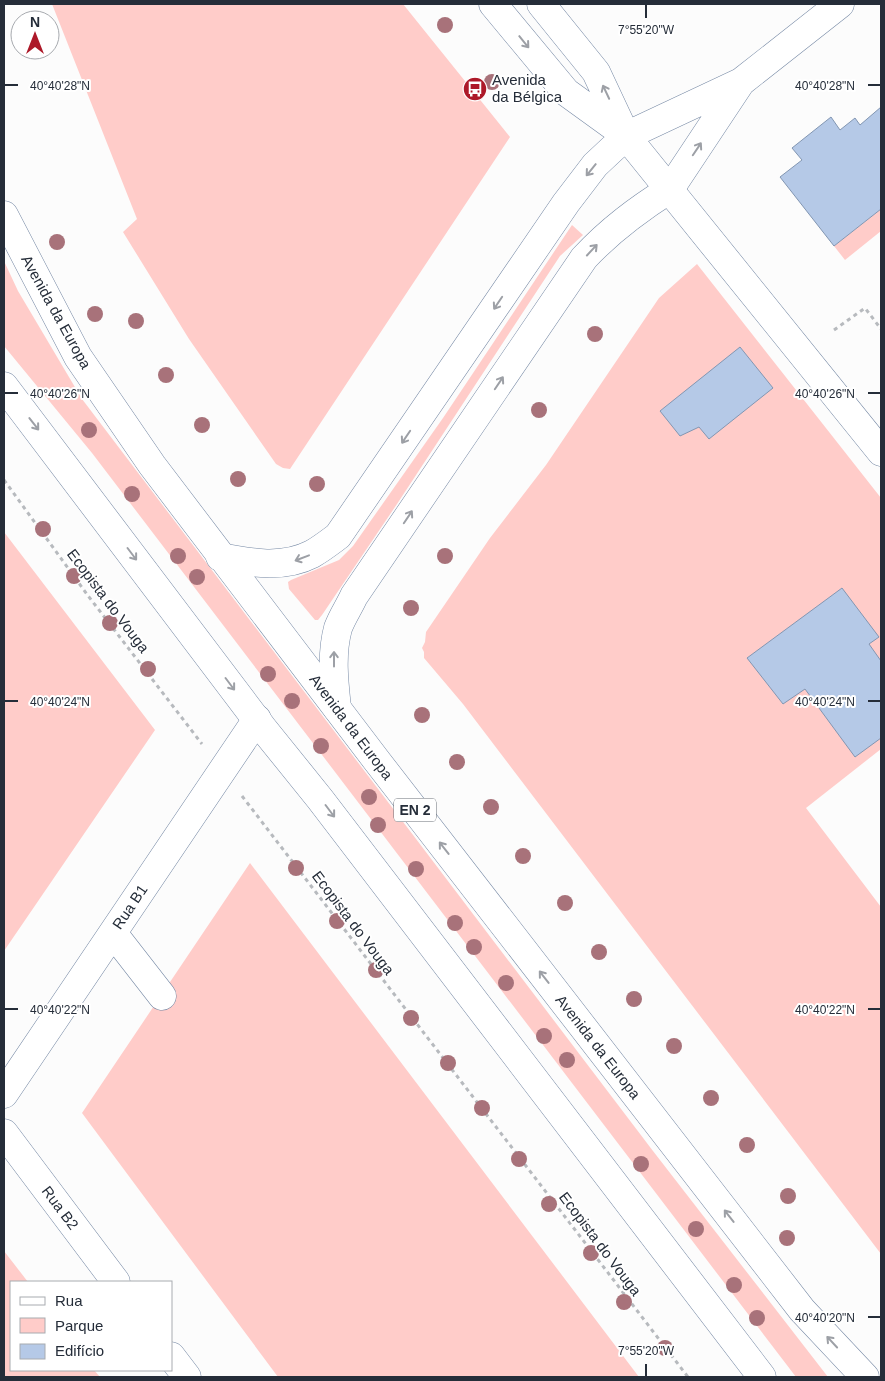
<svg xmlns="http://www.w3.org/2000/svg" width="885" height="1381" font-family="Arial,sans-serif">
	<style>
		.green { fill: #ffccc9 }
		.building { fill: #b5c9e7; stroke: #8296b2 }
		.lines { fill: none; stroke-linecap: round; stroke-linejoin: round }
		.street-casing { stroke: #7588a4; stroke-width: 29 }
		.secondary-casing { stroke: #7588a4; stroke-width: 29 }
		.primary-casing { stroke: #7588a4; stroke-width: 29 }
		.path { stroke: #b7babe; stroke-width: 3; stroke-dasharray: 4 4; stroke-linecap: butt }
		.street { stroke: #fff; stroke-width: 28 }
		.secondary { stroke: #fff; stroke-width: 28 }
		.primary { stroke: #fff; stroke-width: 28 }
		.tree { fill: #a8727a }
		.oneway { stroke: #9da0a6 }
		.ticks { fill: none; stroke: #252d39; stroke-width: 2 }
		.labels { text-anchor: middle; stroke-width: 4; stroke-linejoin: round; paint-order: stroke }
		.shield { fill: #fff; stroke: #666c74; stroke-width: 1 }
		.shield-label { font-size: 14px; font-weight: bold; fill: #252d39 }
		.poi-label { font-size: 15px; fill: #252d39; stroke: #fff; text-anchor: start }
		.street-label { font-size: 15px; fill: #252d39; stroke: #fff }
		.ticks-label { font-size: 12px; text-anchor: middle; fill: #252d39; stroke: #fff; stroke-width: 4; stroke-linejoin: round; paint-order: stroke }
	</style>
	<rect width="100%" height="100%" fill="#fcfcfc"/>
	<path class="green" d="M52,4H403L510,137L290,469L283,468L276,464L189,339L123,232L137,219Z
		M881,209V231L845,260L834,246Z
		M572,225L583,235L560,256L397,504L322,615L318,620H315L289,589L288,582L291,580L339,560L353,546L443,418Z
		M4,261L18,291L82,399L653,1151L828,1377H796L92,453L4,346Z
		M697,264L881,498V749L806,808L881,907V1254L463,704L424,658V652L422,648L425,642L426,632L490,538L546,465L659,298Z
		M4,532L155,730L4,951Z
		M250,863L639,1377H278L82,1113Z
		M4,1251L28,1282H11V1370H94L100,1377H4Z"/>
	<path class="building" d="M881,107V209L834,246L780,177L802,160L792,148L831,117L840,130L855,118L860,125Z
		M740,347L773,388L709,439L699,427L680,436L660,411Z
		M842,588L879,637L869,644L881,661V738L855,757L805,689L783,704L747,658Z"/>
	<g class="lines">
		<g class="street-casing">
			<path id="street" d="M626,136L741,82L840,4
				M670,189L741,82
				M113,933L162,996
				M4,1094L257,719
				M4,1133L116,1282
				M171,1356L187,1377"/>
		</g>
		<g class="secondary-casing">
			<path id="secondary" d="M493,4L566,92L624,134
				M541,4L596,72L626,136L881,452
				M220,557C251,563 283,569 312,554C321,549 330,542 338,536L566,203L595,165L626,136
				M337,708C334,681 331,654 338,628C342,617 349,607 354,596L584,258C610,230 637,210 670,189"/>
		</g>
		<g class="primary-casing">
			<path id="primary" d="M4,215L78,357L152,465L377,761L802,1310L865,1377
				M4,386L262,727L320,799L762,1377"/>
		</g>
		<path class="path" d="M834,330L865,308L881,329
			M4,480L89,597L202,744
			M242,796L688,1377"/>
		<use href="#street" class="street"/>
		<use href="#secondary" class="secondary"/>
		<use href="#primary" class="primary"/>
	</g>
	<g class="tree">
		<circle cx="445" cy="25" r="8"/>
		<circle cx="492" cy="82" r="8"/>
		<circle cx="57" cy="242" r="8"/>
		<circle cx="95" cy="314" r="8"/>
		<circle cx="136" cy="321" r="8"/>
		<circle cx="595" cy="334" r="8"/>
		<circle cx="166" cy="375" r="8"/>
		<circle cx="539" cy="410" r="8"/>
		<circle cx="202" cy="425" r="8"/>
		<circle cx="89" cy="430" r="8"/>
		<circle cx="238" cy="479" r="8"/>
		<circle cx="317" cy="484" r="8"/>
		<circle cx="132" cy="494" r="8"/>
		<circle cx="43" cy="529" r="8"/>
		<circle cx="178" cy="556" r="8"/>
		<circle cx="445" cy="556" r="8"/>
		<circle cx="74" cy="576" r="8"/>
		<circle cx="197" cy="577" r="8"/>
		<circle cx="411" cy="608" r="8"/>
		<circle cx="110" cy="623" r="8"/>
		<circle cx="148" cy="669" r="8"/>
		<circle cx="268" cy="674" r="8"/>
		<circle cx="292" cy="701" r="8"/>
		<circle cx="422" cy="715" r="8"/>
		<circle cx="321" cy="746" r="8"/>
		<circle cx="457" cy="762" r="8"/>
		<circle cx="369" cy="797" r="8"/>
		<circle cx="491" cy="807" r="8"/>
		<circle cx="378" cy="825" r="8"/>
		<circle cx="523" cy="856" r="8"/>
		<circle cx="296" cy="868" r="8"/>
		<circle cx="416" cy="869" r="8"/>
		<circle cx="565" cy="903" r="8"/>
		<circle cx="337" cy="921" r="8"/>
		<circle cx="455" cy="923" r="8"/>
		<circle cx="474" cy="947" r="8"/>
		<circle cx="599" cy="952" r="8"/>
		<circle cx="376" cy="970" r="8"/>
		<circle cx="506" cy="983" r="8"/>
		<circle cx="634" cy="999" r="8"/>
		<circle cx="411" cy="1018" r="8"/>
		<circle cx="544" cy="1036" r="8"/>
		<circle cx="674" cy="1046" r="8"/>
		<circle cx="567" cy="1060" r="8"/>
		<circle cx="448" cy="1063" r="8"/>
		<circle cx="711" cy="1098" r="8"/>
		<circle cx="482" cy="1108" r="8"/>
		<circle cx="747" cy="1145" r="8"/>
		<circle cx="519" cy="1159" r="8"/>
		<circle cx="641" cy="1164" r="8"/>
		<circle cx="788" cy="1196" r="8"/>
		<circle cx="549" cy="1204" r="8"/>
		<circle cx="696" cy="1229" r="8"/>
		<circle cx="787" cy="1238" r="8"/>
		<circle cx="591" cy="1253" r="8"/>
		<circle cx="734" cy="1285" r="8"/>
		<circle cx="624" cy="1302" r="8"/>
		<circle cx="757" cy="1318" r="8"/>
		<circle cx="665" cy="1348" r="8"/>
	</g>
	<defs><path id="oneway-shaft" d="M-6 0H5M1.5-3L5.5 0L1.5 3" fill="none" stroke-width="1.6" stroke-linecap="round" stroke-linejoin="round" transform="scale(1.25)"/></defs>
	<g class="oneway">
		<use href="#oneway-shaft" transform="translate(524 42) rotate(51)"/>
		<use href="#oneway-shaft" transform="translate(606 92) rotate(-115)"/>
		<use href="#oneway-shaft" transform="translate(697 149) rotate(-56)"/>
		<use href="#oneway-shaft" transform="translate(591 170) rotate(129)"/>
		<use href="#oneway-shaft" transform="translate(592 250) rotate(-47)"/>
		<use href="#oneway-shaft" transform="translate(498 303) rotate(124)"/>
		<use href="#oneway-shaft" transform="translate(499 383) rotate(-56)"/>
		<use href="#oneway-shaft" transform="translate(34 424) rotate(52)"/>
		<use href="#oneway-shaft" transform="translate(406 437) rotate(124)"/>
		<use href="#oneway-shaft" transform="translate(408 517) rotate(-56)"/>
		<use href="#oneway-shaft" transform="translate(132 554) rotate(53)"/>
		<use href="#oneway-shaft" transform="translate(302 558) rotate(159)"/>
		<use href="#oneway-shaft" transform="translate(334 659) rotate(-90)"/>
		<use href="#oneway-shaft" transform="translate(230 684) rotate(53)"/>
		<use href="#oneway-shaft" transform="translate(330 811) rotate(53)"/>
		<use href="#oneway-shaft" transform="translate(444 848) rotate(-128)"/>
		<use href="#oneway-shaft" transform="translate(544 977) rotate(-128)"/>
		<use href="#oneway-shaft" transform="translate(729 1216) rotate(-128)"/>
		<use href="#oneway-shaft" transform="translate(832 1342) rotate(-133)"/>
	</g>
	<path class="ticks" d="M646,5V18M5,85H18M868,85H880M5,393H18M868,393H880M5,701H18M868,701H880M5,1009H18M868,1009H880M868,1317H880M646,1364V1376"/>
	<defs>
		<g id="bus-disc" transform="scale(1.25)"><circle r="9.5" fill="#ad1929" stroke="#fff"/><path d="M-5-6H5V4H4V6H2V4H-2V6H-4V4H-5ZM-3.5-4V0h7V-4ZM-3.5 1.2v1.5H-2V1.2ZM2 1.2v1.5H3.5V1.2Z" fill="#fff"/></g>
	</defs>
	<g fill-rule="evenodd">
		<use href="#bus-disc" x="475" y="89"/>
	</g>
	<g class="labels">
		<rect class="shield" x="394" y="798.5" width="42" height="23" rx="4"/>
		<g class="shield-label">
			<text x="415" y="815">EN 2</text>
		</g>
		<g class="poi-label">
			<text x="492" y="85">Avenida<tspan x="492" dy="17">da Bélgica</tspan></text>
		</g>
		<g class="street-label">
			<text transform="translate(56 312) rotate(61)" y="5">Avenida da Europa</text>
			<text transform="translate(108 601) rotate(53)" y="5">Ecopista do Vouga</text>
			<text transform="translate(351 727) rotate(53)" y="5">Avenida da Europa</text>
			<text transform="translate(130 907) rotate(-56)" y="5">Rua B1</text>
			<text transform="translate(353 923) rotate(53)" y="5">Ecopista do Vouga</text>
			<text transform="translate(598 1047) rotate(52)" y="5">Avenida da Europa</text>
			<text transform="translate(60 1208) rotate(53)" y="5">Rua B2</text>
			<text transform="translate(600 1244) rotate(53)" y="5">Ecopista do Vouga</text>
		</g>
	</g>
	<g class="ticks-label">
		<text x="646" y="34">7°55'20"W</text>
		<text x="60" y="90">40°40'28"N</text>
		<text x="825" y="90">40°40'28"N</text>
		<text x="60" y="398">40°40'26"N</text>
		<text x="825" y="398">40°40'26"N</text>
		<text x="60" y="706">40°40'24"N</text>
		<text x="825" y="706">40°40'24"N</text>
		<text x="60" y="1014">40°40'22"N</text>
		<text x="825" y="1014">40°40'22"N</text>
		<text x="825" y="1322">40°40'20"N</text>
		<text x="646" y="1355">7°55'20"W</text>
	</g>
	<rect width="885" height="1381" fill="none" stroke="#252d39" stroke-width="10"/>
	<rect x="10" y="1281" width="162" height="90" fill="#ffffff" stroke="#a8abb0"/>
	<rect x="20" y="1297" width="25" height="8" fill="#ffffff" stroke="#a8abb0"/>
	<text x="55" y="1306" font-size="15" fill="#252d39">Rua</text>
	<rect x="20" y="1318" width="25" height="15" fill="#ffccc9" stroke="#a8abb0"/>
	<text x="55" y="1331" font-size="15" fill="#252d39">Parque</text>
	<rect x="20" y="1344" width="25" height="15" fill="#b5c9e7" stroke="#a8abb0"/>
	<text x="55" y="1356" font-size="15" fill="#252d39">Edifício</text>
	<g transform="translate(35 35)"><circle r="24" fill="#ffffff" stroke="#a8abb0"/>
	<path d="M0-4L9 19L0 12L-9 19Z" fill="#ad1929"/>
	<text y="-8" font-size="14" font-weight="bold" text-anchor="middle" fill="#252d39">N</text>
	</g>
</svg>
